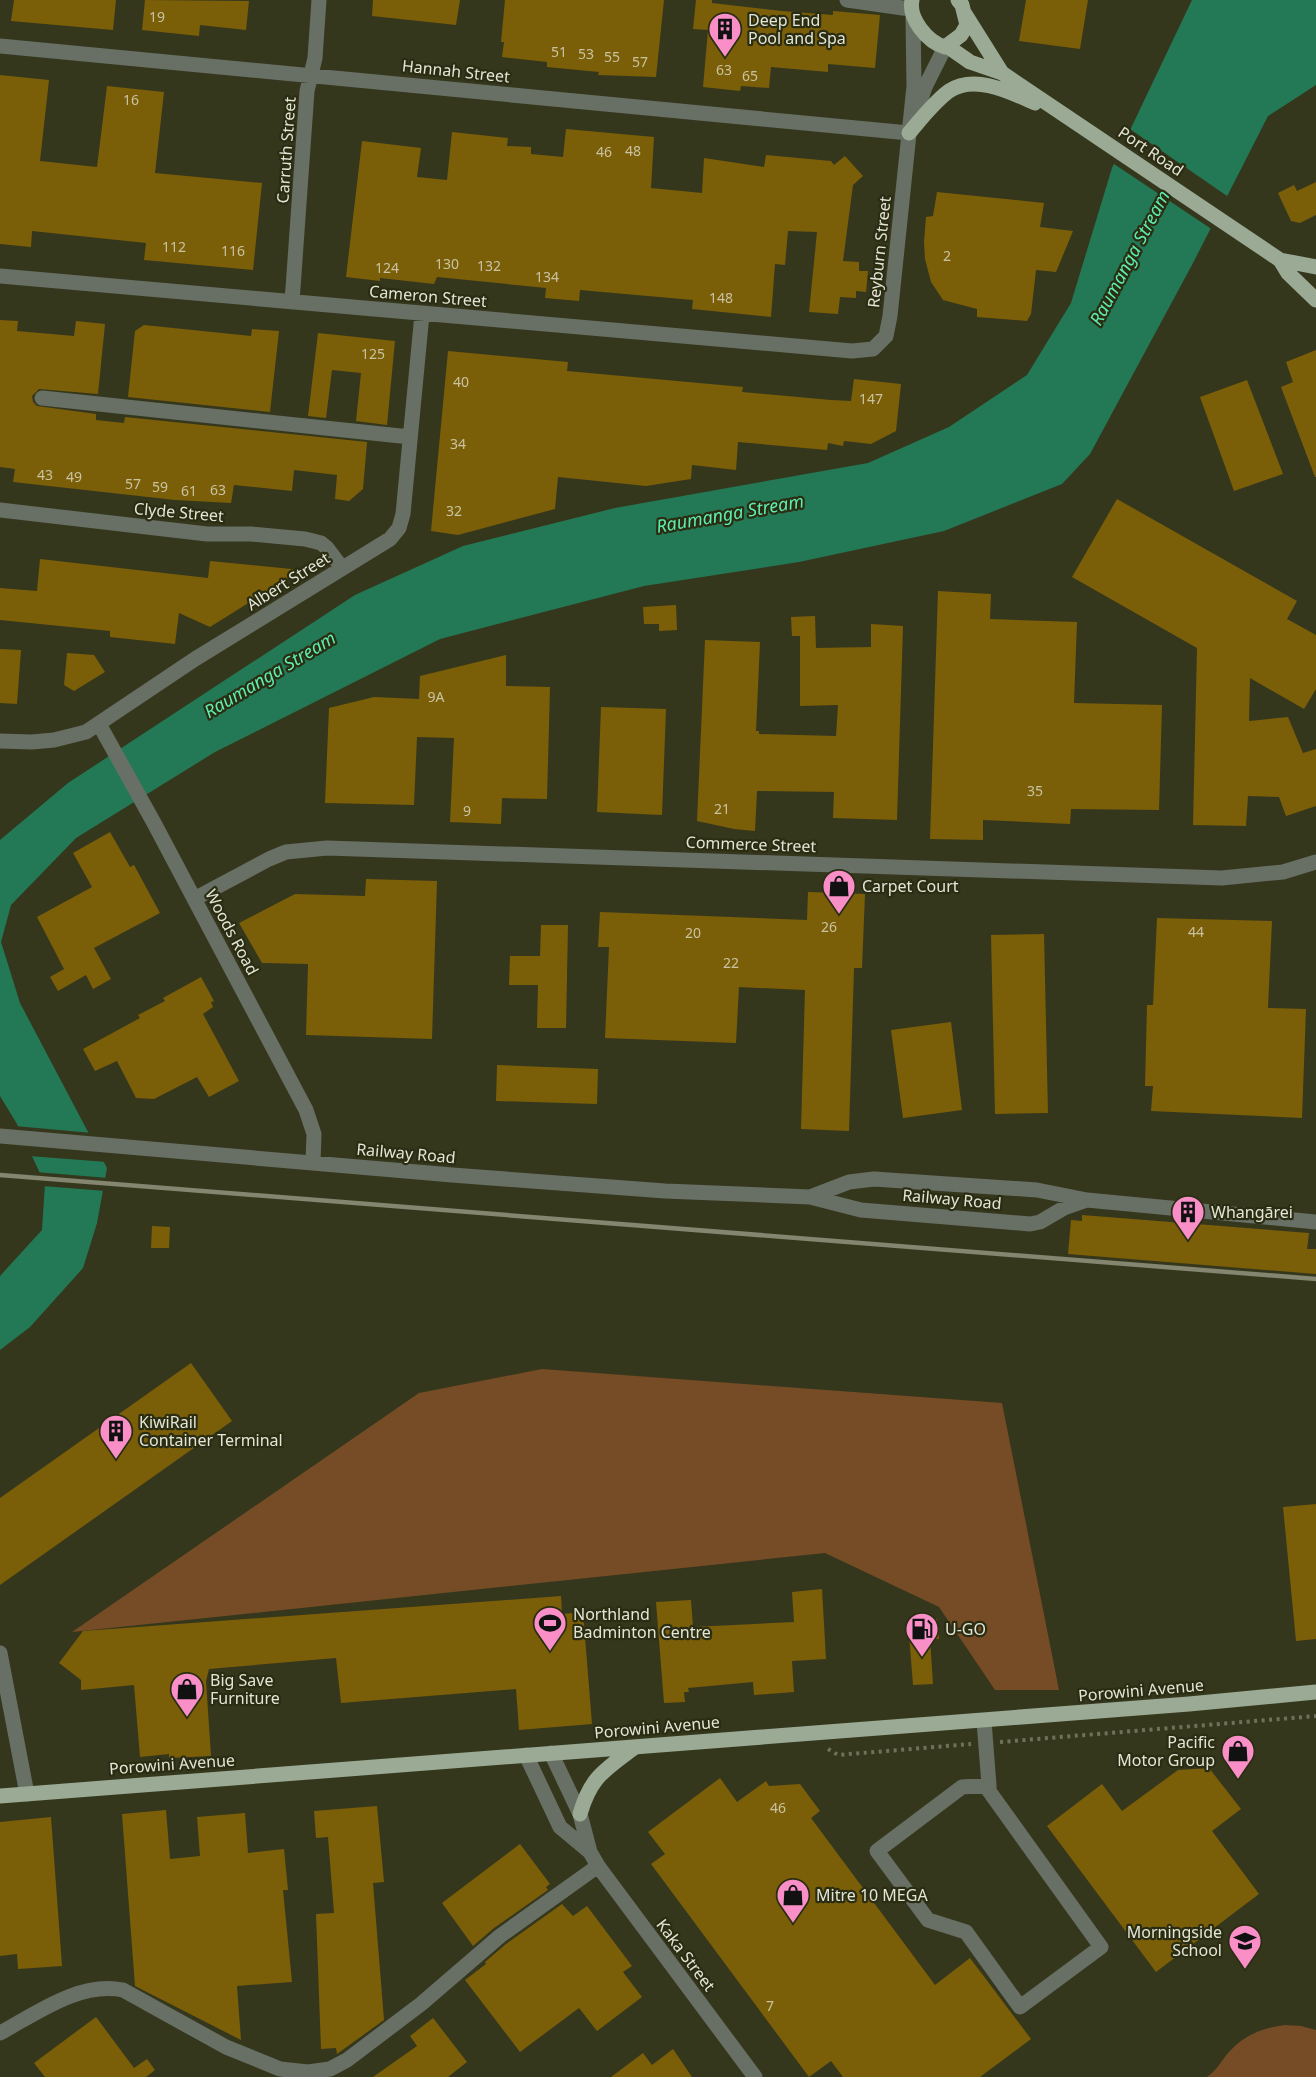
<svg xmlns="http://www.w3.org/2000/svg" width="1316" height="2077" font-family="'Noto Sans',sans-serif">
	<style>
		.green { fill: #754c25 }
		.water { fill: #237956 }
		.pier { fill: #35371d }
		.building { fill: #7b5e08 }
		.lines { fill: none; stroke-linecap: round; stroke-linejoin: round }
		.path { stroke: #6f715a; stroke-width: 4; stroke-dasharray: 3 4.5; stroke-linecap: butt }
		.minor { stroke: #687065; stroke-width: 15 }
		.major { stroke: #9aaa94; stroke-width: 15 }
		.rail { stroke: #848670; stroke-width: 4.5 }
		.labels { text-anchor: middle; stroke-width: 4.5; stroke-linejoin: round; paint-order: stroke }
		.number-label { font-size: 14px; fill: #c9c3a2 }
		.poi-label { font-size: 16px; fill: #e3e5d5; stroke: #2b2d13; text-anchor: start }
		.street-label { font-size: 16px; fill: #e3e5d5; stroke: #2b2d13 }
		.water-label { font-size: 18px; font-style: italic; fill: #5ceeb0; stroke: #2b2d13 }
	</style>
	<rect width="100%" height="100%" fill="#35371d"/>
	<path class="green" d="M542,1369L1002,1403L1059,1690H995L939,1607L825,1553L72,1632L419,1393Z
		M1285,2025L1301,2026L1316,2030V2077H1207C1217,2070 1221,2061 1229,2052C1244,2035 1263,2028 1285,2025Z"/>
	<path class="water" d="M1192,0H1316V85L1268,116L1193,263L1090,454L1062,484L944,531L799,562L644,586L440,639L215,752L76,838L11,905L1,942L20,1003L107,1168L97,1223L83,1268L30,1327L0,1350V1276L42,1230L45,1184L17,1124L0,1096V840L68,783L355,595L463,546L615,508L868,463L949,427L1027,375L1071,303L1112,168Z"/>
	<path class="pier" d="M1127,127L1230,198L1213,230L1111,162Z
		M15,1126L92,1133L107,1162L29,1156Z
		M36,1172L108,1178L106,1191L42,1186Z"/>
	<path class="building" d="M14,0H116L113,30L11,21Z
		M145,0L249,1L246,30L200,25L199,36L142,30Z
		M373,0H460L456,25L372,16Z
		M505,0H664L656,77L598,75L599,72L547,67V62L502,57L504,42H501Z
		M696,0H712V3L782,11L833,15V11L880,15L875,68L828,64V72L771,67L769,88L741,86L740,91L703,87L708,30L693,29Z
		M1026,0H1088L1080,49L1019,41Z
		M0,75L49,80L40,161L97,167L107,86L164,92L155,173L262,183L253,270L144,260L146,243L32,231L31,247L0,244Z
		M566,129L654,137L651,188L702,193L704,158L764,167L766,155L831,161L834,165L845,156L863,176L853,185L843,261L859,262V271H868L866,292L856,291V298L840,297L838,314L809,312L817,232L788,231L785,265L775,264L771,317L692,309L693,300L580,290L579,301L545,298L546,288L437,277L434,284L380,278V281L346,277L362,141L421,148L417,177L447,180L452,132L508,138L507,146L531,147V154L563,157Z
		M1316,182V215L1300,223L1291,221L1278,193L1294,185L1297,191Z
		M937,192L1044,203L1040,227L1073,231L1056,272L1036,270L1031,314L1027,321L977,317V309L943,300L931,282L925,259L924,242L926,217L933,216Z
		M0,320L18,321L17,331L74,336L76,321L105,324L98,394L39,389L32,396L33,402L37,406L96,414V420L124,423L125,417L367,442L363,489L349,501L335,499L337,475L294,470L292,491L234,485L231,503L175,500L13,482L15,469L0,467Z
		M144,325L251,336L252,329L279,331L270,412L128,397L135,331Z
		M318,333L395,341L387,425L356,421L361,373L332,370L326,418L308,416Z
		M1316,350V477H1315L1281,387L1293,382L1286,362Z
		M448,351L568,362L567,371L743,387L742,392L831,400L851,401L854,379L901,384L896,431L871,444L844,441L843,446L828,443L827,450L738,442L736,470L692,465L691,479L646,486L558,477L555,509L458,535L431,531Z
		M1247,380L1283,474L1234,491L1200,397Z
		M1117,499L1297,601L1287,619L1316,635V689L1304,709L1250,678L1249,721L1288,717L1303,753L1316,749V806L1286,816L1279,797L1248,796L1246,826L1193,825L1197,648L1072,577Z
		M40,559L208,578L210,561L301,570L210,627L179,613L175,644L110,637V631L0,620V588L37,591Z
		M938,591L991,594L990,619L1077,622L1074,703L1162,705L1159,810L1071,809L1070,824L983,820V840L930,839Z
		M676,605L677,630L659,631V624H644L643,607Z
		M815,616L816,648L871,647V624L903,626L897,820L833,818L834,792L757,791L755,831L734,829L697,821L705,640L760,642L756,731H759V734L836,736L838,705L800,706V636H792L791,617Z
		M0,649L21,650L17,704L0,703Z
		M67,653L94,655L105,672L74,691L64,685Z
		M506,655V686L550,687L547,799L502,798L501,824L450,822L454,738L417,737L414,805L325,803L329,708L374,697L419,699L420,676Z
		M601,707L666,709L662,815L597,812Z
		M110,832L130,867L134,865L160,913L94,948L111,979L93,989L86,975L58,991L50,977L64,969L37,917L92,887L73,853Z
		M366,879L437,881L432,1039L306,1035L308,964L262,963L239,923L295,894L365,896Z
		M808,892L865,894L862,968H854L849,1131L801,1129L805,990L739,987L736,1043L605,1038L609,947H598L600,912L807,920Z
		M1157,918L1272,921L1268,1008L1306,1009L1302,1118L1151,1111L1153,1086H1145L1147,1005H1153Z
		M541,925H568L566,1028H537L538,985H509L510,956H540Z
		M1044,934L1048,1113L995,1114L991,935Z
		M201,977L214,1001L211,1002L213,1007L203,1014L239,1081L209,1097L197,1077L154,1099L136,1098L117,1061L95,1071L83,1049L140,1018L138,1015L165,1001L163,998Z
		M951,1022L962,1110L903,1118L891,1030Z
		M497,1065L598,1069L597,1104L496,1101Z
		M1082,1215L1309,1233L1307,1249H1316V1274L1068,1254L1071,1220L1082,1221Z
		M152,1226L170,1227L169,1248H151Z
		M191,1363L232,1421L0,1585V1498Z
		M1316,1504V1639L1296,1641L1283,1507Z
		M822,1589L826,1659L792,1661L794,1692L754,1695L753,1682L688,1688L689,1692H684L685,1702L664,1703L656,1602L691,1600L693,1627L794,1622L792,1592Z
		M561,1596L562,1614L583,1612L592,1724L519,1730L516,1689L341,1703L336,1658L209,1669L206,1681L211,1756L169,1758V1754L140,1757L134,1685L81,1690V1680L59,1663L83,1631Z
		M937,1619L939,1639H930L933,1684L913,1685L908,1622Z
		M1209,1768L1241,1809L1212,1831L1259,1894L1156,1972L1047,1826L1102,1784L1122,1811L1178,1770Z
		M720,1778L737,1802L766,1781L769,1786L800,1784L820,1811L811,1818L935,1985L970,1958L1031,2039L980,2077H843L831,2061L809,2077L651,1864L665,1854L648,1832Z
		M377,1806L384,1882L373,1883L384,2020L337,2054L336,2048L321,2049L316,1914L334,1913L328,1837L316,1838L314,1811Z
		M166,1810L170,1859L200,1856L197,1817L245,1813L248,1853L284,1849L288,1890H283L292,1982L237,1986L241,2040L135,1986L122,1814Z
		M51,1817L62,1966L18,1969L17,1954L0,1956V1822Z
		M520,1844L550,1884L546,1887L548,1890L494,1928L473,1946L442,1903Z
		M562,1904L573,1916L587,1906L632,1966L623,1972L642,1997L597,2031L579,2008L520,2052L465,1980L486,1964L485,1962L506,1944Z
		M96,2017L134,2068L147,2059L155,2070L146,2077H45L34,2063Z
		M433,2018L467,2062L448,2077H373L417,2046L410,2036Z
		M673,2049L692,2077H611L643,2053L652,2065Z"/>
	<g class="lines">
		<path class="path" d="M1000,1742L1316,1716
			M828,1749L838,1755L971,1744"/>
		<path class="minor" d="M847,0L910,9
			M0,46L909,133
			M917,110L925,87L945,47
			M0,276L852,351L873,349L886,336L890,316L914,86L913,17
			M292,302L307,91L315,58L319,0
			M42,398L410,437
			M0,510L207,534H251L305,539L321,543L327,548L342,568
			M99,724L154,823L306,1110L314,1134L313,1162
			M0,741L32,742L54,740L86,732L195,659L390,539L399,528L403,514L422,314
			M194,899L269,859L286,852L327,848L1222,878L1283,872L1316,862
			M0,1136L452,1175L665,1191L810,1197L861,1210L1030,1224L1040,1222L1064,1208L1087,1200
			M810,1197L849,1182L874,1179L1037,1190L1087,1200L1316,1222
			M0,1653L27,1794
			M984,1721L989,1785V1791L1101,1947L1020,2007L966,1932L928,1920L877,1851L962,1787L989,1785
			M551,1753L580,1814L590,1852L598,1866L755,2077
			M526,1755L560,1827L590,1852
			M0,2033C37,2013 80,1981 123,1990L226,2047L280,2069L308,2072L330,2069L347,2060L421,2004L500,1936L598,1866"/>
		<path class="major" d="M912,0C908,18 927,42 945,47L961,35L967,25L962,5L958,0
			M965,14L1002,73
			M947,46L970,62L1002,73L1280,260L1316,267
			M909,133C921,119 934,102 949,91C975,74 1010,92 1035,103
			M1280,260L1288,273L1316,300
			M0,1796L1189,1704L1316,1692
			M580,1814C591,1776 605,1770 635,1747"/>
		<path class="rail" d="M0,1175L1316,1279"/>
	</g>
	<defs>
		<g id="building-pin" transform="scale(1.725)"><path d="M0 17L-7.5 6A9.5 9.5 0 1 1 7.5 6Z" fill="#fa8fc8" stroke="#2b2d13"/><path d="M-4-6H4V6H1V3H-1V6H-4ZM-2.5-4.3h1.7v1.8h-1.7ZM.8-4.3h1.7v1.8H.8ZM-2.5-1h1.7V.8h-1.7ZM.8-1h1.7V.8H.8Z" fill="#111"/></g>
		<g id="shop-pin" transform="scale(1.725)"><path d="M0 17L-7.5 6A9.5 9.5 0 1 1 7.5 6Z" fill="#fa8fc8" stroke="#2b2d13"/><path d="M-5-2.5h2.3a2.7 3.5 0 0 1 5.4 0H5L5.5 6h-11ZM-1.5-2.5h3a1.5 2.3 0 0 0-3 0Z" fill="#111"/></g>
		<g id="stadium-pin" transform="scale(1.725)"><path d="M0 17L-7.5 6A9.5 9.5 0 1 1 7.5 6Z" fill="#fa8fc8" stroke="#2b2d13"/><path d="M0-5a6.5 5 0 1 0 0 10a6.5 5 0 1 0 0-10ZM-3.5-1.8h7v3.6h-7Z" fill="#111"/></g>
		<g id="fuel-pin" transform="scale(1.725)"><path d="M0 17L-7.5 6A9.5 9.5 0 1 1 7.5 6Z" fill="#fa8fc8" stroke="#2b2d13"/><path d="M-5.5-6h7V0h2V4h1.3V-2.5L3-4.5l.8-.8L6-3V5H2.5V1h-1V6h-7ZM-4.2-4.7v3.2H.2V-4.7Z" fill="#111"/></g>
		<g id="school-pin" transform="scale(1.725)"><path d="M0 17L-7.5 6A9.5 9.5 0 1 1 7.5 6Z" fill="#fa8fc8" stroke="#2b2d13"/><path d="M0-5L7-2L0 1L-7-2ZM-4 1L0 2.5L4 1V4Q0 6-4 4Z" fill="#111"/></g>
	</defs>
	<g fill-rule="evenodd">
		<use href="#building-pin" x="725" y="29"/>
		<use href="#shop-pin" x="839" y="886"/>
		<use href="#building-pin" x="1188" y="1212"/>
		<use href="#building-pin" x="116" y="1431"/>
		<use href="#stadium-pin" x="550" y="1623"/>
		<use href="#fuel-pin" x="922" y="1629"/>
		<use href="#shop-pin" x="187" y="1689"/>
		<use href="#shop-pin" x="1238" y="1751"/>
		<use href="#shop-pin" x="793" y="1895"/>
		<use href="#school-pin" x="1245" y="1941"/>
	</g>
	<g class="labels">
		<g class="number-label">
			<text x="157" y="22">19</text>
			<text x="559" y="57">51</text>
			<text x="586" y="59">53</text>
			<text x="612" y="62">55</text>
			<text x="640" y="67">57</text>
			<text x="724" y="75">63</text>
			<text x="750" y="81">65</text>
			<text x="131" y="105">16</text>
			<text x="633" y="156">48</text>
			<text x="604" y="157">46</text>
			<text x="174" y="252">112</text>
			<text x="233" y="256">116</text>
			<text x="947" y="261">2</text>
			<text x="447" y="269">130</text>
			<text x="489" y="271">132</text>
			<text x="387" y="273">124</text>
			<text x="547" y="282">134</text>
			<text x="721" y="303">148</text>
			<text x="373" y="359">125</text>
			<text x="461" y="387">40</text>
			<text x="871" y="404">147</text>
			<text x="458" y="449">34</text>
			<text x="45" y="480">43</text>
			<text x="74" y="482">49</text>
			<text x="133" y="489">57</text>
			<text x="160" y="492">59</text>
			<text x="218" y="495">63</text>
			<text x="189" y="496">61</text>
			<text x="454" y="516">32</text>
			<text x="436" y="702">9A</text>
			<text x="1035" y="796">35</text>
			<text x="722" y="814">21</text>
			<text x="467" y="816">9</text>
			<text x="829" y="932">26</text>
			<text x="1196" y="937">44</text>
			<text x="693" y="938">20</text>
			<text x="731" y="968">22</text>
			<text x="778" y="1813">46</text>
			<text x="770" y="2011">7</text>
		</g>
		<g class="poi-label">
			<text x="748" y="26">Deep End<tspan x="748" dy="18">Pool and Spa</tspan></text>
			<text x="862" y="892">Carpet Court</text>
			<text x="1211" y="1218">Whangārei</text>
			<text x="139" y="1428">KiwiRail<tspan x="139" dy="18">Container Terminal</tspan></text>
			<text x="573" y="1620">Northland<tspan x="573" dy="18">Badminton Centre</tspan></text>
			<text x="945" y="1635">U-GO</text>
			<text x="210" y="1686">Big Save<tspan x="210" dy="18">Furniture</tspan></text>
			<text x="1215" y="1748" text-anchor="end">Pacific<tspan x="1215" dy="18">Motor Group</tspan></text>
			<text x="816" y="1901">Mitre 10 MEGA</text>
			<text x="1222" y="1938" text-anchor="end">Morningside<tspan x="1222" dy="18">School</tspan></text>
		</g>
		<g class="street-label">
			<text transform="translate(456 71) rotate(6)" y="6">Hannah Street</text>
			<text transform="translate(286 150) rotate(-86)" y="6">Carruth Street</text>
			<text transform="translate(1151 151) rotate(34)" y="6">Port Road</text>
			<text transform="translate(879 252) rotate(-84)" y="6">Reyburn Street</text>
			<text transform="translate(428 296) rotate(5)" y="6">Cameron Street</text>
			<text transform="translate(179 512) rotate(5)" y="6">Clyde Street</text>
			<text transform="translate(288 581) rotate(-32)" y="6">Albert Street</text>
			<text transform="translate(751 844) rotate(2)" y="6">Commerce Street</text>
			<text transform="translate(232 932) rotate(62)" y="6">Woods Road</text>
			<text transform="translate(406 1153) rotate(5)" y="6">Railway Road</text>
			<text transform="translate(952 1199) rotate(5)" y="6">Railway Road</text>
			<text transform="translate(1141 1690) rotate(-5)" y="6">Porowini Avenue</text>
			<text transform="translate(657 1727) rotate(-5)" y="6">Porowini Avenue</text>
			<text transform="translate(172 1764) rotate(-4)" y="6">Porowini Avenue</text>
			<text transform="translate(686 1955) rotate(53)" y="6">Kaka Street</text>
		</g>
		<g class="water-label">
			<text transform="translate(1130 258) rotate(-62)" y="6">Raumanga Stream</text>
			<text transform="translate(730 514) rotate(-10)" y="6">Raumanga Stream</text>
			<text transform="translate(270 675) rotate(-31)" y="6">Raumanga Stream</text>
		</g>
	</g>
</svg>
